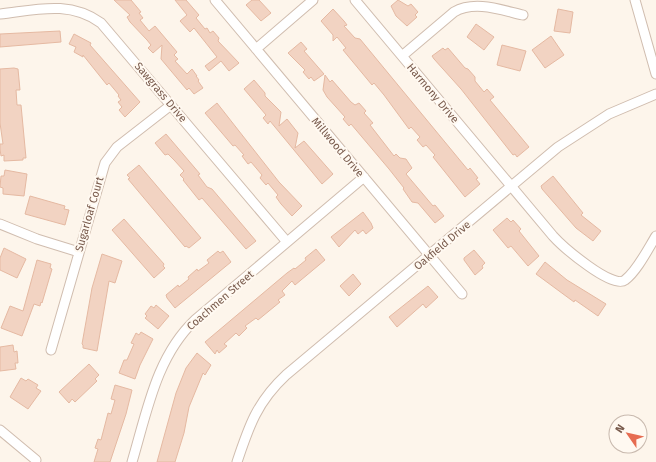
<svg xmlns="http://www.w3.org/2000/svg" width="656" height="462" font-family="'Fira Sans',sans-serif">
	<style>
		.building { fill: #f2d3c2; stroke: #e5b9a2 }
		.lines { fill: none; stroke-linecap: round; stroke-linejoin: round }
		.minor-casing { stroke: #d0bdaf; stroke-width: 11 }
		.minor { stroke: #fff; stroke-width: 9 }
		.labels { text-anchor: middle; stroke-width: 4; stroke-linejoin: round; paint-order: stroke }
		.street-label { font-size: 11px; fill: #795b4d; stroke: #fff9f1 }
	</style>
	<rect width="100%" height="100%" fill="#fdf5eb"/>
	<path class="building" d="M114,0H131L141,12L139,13L143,18L140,20L149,31L155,26L177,52L174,55L178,59L175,61L187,74L192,69L197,76H196L199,80L198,81L203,88L194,94L189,88L187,90L161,59L162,45L153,53L148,48L151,45L147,40L130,22L127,17L130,15Z
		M175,0H186L199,15L196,18L205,29L207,28L210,33L213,31L219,38L218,41L239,63L229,71L221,61L209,71L205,66L217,57L194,28L190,32L180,21L187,15Z
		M252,0H259L271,13L261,21L246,5Z
		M398,0L408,6L411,4L418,12L415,15L417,17L407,26L396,16L391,6Z
		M333,9L344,21L347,25L344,26L355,38L360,39L468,170L470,168L478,178L476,179L480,184L465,197L433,157L435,155L426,145L423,147L417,140L420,137L411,127L409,129L384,95L374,83L372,85L343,50L346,48L337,37L333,41V35L321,21Z
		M558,9L573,12L570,33L554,31Z
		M476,24L494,37L484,50L467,37Z
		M60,31L61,42L0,47V34Z
		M74,34L91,43L90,45L140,102L125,117L119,110L122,107L118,102L121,100L118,96L119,95L109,83L107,85L83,55V57L74,52L76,47L69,44Z
		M551,36L564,55L545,68L532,50Z
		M301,42L307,49L304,51L324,74L314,81L311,77L309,79L303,72L305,70L288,53Z
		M502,45L526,51L520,71L497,65Z
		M443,48L445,50L448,48L465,68L468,69L475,77V81L484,92L487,89L494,97L490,100L529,147L517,157L515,154L513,155L461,89L434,59L432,56Z
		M14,68L18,69L20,90H16L17,105H21L26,158H23V160L4,161V155L1,156L0,149V144H3L0,123V69Z
		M325,75L330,82L332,80L351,102L355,105L359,103L366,111L364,113L373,123L370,125L394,156L396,154L400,158L406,159L412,168L406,174L433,206L435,205L444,216L435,223L418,203L412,202L403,189L404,188L389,169L351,124L349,126L343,119L345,117L327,97L323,90Z
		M254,80L265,93V96L281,112L279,126L287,119L298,133L295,148L304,141L333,174L322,184L270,121L268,124L263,118L266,115L244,89Z
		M217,103L279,182L302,206L292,216L281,204L276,197L278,195L268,183L266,185L260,178L262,175L251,162L248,164L242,156L244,155L235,145L233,146L205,113Z
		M166,134L200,174L198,175L207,187L212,189L256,241L246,249L202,198L199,200L183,180L184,179L180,175L184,171L174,160L168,154L165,155L155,143Z
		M139,165L201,238L189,248L186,246L185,247L128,179L130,178L127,175Z
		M5,170L27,174L24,196L3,194V188L0,187L1,176H4Z
		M553,176L583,213L581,215L601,231L593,241L576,228L542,189L541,186Z
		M30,196L65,206L64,209L69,210L65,225L25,214Z
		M363,212L371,223L373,228L366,234L363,230L358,234L355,230L339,247L331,237Z
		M507,218L511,222L513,220L521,229L519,231L539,256L528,266L511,246L508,248L493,230Z
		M124,219L164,264L163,266L165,268L154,278L112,230Z
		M4,248L26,259L17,278L0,270V258Z
		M316,249L325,260L295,285L292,281L282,291L285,295L278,300L280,302L258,320L256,318L245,326L247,328L239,336L236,333L224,344L227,346L219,353L217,350L215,354L205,342L287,273L294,268L295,269L306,260L305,258Z
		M474,250L485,263L482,266L483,268L475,275L464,260V258Z
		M218,251L220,253L223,251L231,262L175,308L167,298L166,295L178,285L179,287L189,279L188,277L197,269L198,271L209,263L207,260Z
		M102,254L122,261L115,283L109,281L97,351L83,348V345L82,344L92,288Z
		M37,260L51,264L50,268L52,269L42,303L41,302L40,306L34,304L22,336L1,328L10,306L23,311Z
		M545,262L567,280L606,304L598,316L575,300L574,302L536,274Z
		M353,274L361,284L349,296L340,286Z
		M428,286L438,297L426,308L423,304L397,327L389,317Z
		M156,305L169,316L158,329L145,318L147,316L145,314L151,306L154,308Z
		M141,332L153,339L140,365L135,379L119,373L124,360H127L134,344L131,343L136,333L139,335Z
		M13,345L14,352L17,351L18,363H15L16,369L0,371V347Z
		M197,353L211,365L205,375L203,373L189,407L184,433L175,462H157L176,393L186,368Z
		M89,364L99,375L95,379L97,381L75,402L72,399L69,403L59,392Z
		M21,378L26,381L28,379L38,385L36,388L41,391L28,409L10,397Z
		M115,385L132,390L126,414L110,462H94L98,449L95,448L98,439L101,440L108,413L111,414L115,400L111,399Z"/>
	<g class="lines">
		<g class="minor-casing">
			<path id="minor" d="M215,0L462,294
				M355,0L553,236C563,247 613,290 625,280C637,271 648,249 656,236
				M635,0L656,74
				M0,14C36,10 69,0 101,23L287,242
				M256,49L313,0
				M402,56L454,12C475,0 501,10 523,15
				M0,224L37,239L79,252
				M51,350L105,163L117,147L171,105
				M0,430L36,460
				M132,462C147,412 156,357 195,320L364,177
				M237,462C249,426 257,402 286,375L558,147L609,114L656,94"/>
		</g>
		<use href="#minor" class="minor"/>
	</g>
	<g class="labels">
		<g class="street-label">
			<text transform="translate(161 92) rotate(50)" y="4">Sawgrass Drive</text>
			<text transform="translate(433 93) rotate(50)" y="4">Harmony Drive</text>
			<text transform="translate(338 147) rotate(50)" y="4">Millwood Drive</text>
			<text transform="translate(89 214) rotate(-74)" y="4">Sugarloaf Court</text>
			<text transform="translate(442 245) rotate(-40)" y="4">Oakfield Drive</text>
			<text transform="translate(220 300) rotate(-41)" y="4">Coachmen Street</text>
		</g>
	</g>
	<g transform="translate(628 434) rotate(304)"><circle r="19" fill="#fff9f1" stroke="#c9baaf"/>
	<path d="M0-3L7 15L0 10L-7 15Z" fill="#e66c51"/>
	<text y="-6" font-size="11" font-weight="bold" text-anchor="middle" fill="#795b4d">N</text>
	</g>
</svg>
